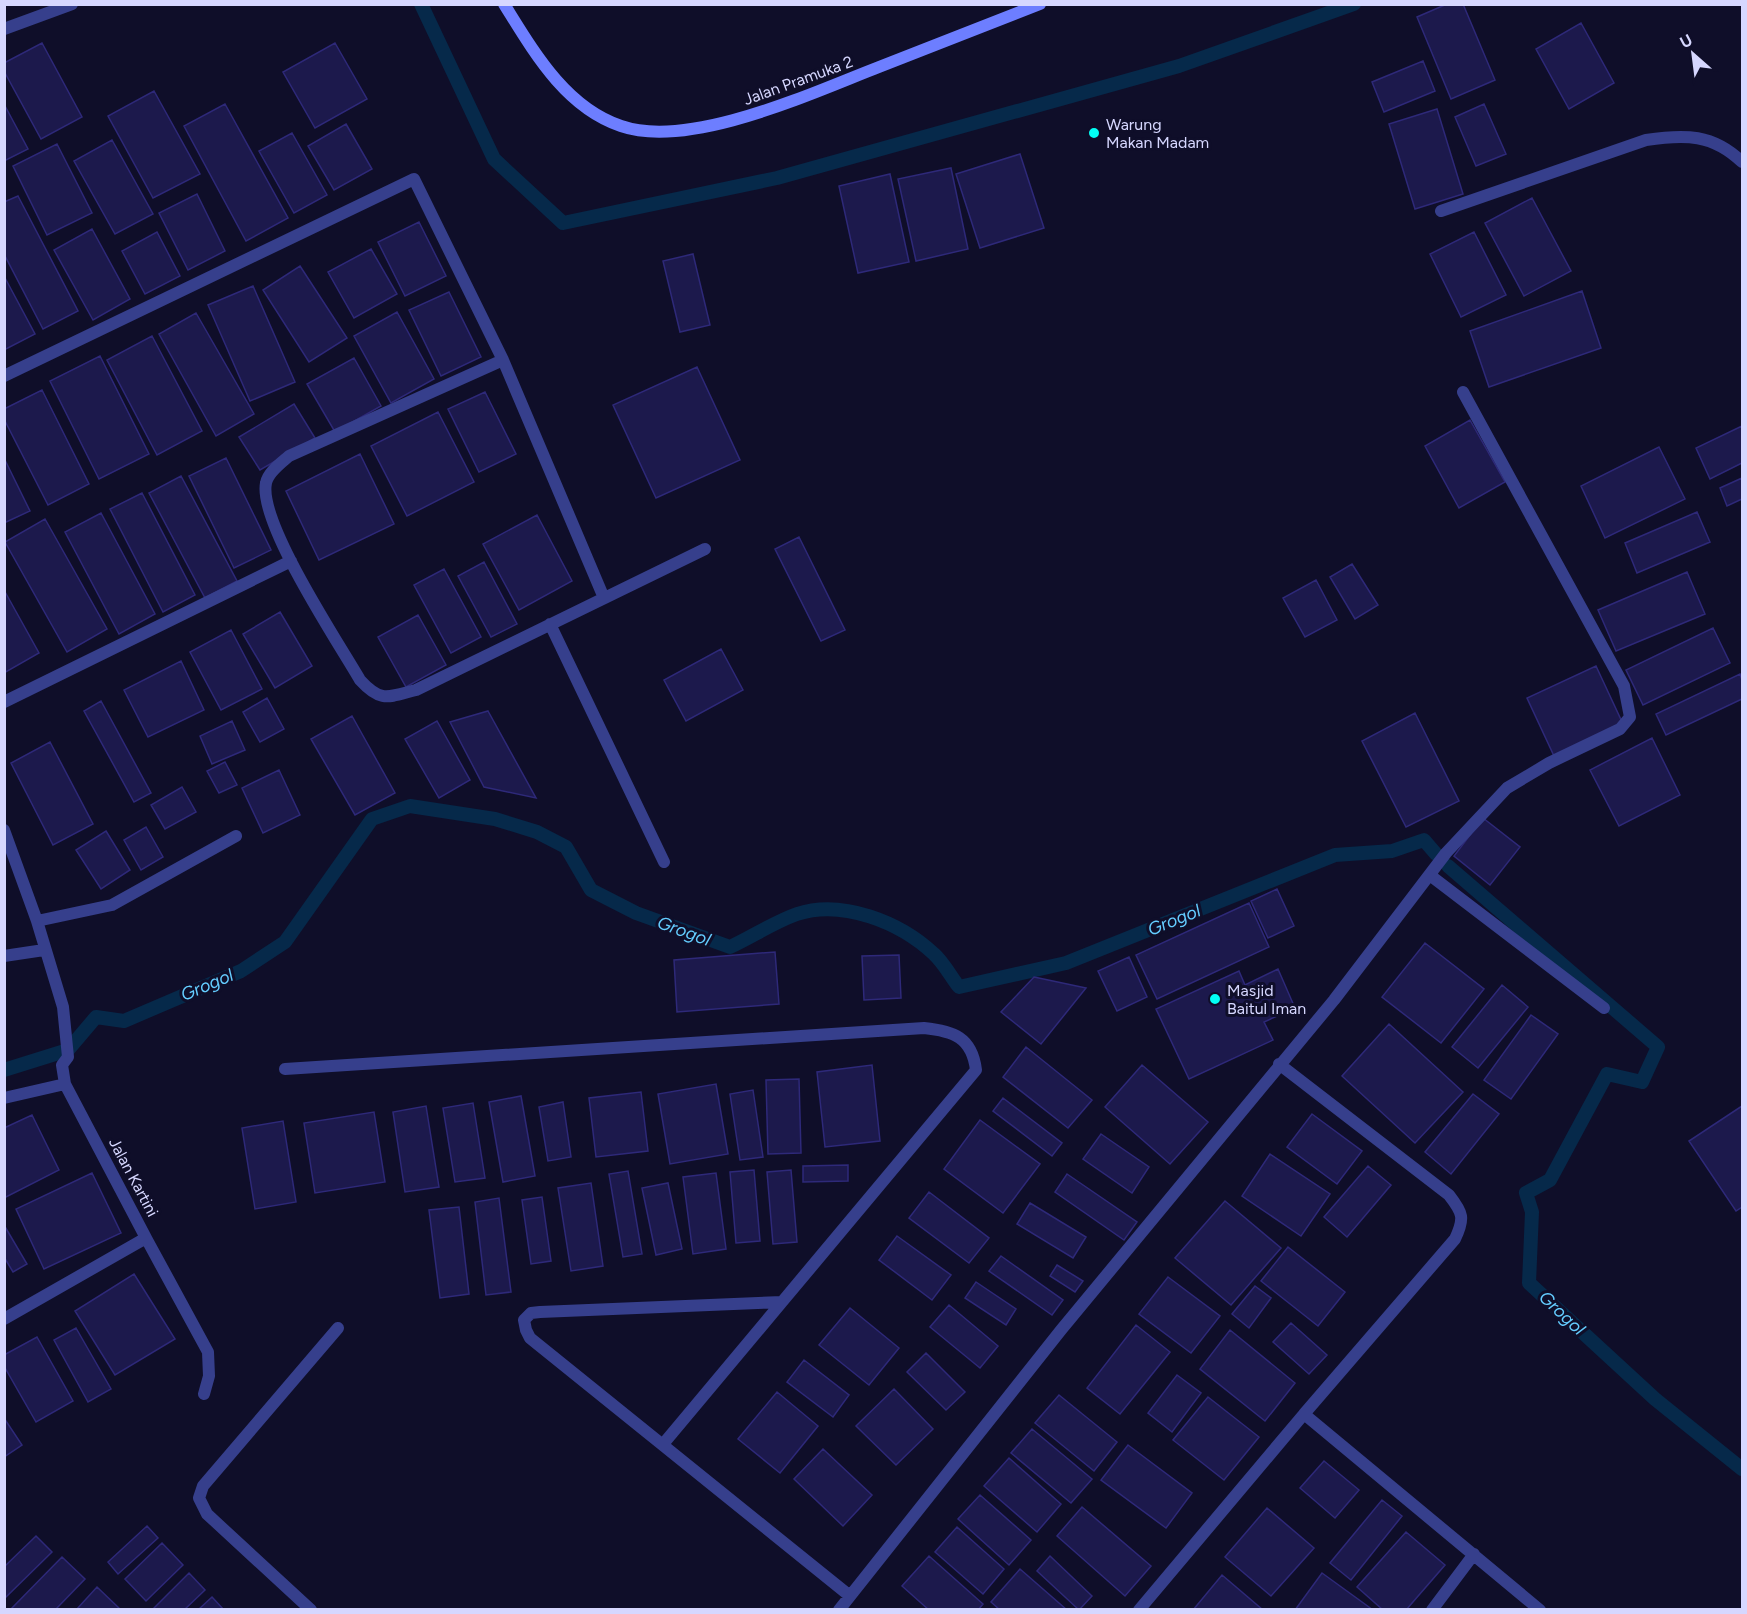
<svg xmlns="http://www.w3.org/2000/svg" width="1747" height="1614" font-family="Figtree,sans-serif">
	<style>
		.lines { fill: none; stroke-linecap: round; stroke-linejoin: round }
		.stream { stroke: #06294a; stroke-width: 14 }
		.building { fill: #1c194c; stroke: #2e2979; stroke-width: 1.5 }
		.minor { stroke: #363f8c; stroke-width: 12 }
		.secondary { stroke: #6d7eff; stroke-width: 12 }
		.poi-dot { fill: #02fff5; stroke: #0f0e29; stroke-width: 2 }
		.labels { text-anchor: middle; stroke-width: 6; stroke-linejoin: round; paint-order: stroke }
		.street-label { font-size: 16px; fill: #d6d7ff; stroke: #0f0e29 }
		.poi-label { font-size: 16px; fill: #d6d7ff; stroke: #0f0e29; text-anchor: start }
		.water-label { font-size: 18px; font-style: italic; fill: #64cdff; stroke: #0f0e29 }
	</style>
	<rect width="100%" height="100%" fill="#0f0e29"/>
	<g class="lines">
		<path class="stream" d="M421,4L494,159L563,223L777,178L1179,66L1354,4
			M1448,866L1658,1047L1642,1082L1607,1074L1550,1180L1526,1193L1532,1212L1529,1283L1655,1399L1742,1469
			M4,1070L68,1050L96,1017L124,1021L241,971L285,942L372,819L410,806L495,819L537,832L566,847L591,890L636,913L730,947C752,937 774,922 797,914C842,899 900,922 934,954C944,963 951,977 959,987L1066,963L1335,855L1392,851L1424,840L1436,854"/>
	</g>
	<path class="building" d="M1447,4H1463L1495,80L1451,99L1417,17Z
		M1581,23L1614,83L1569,109L1536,49Z
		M42,43L82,117L41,139L4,71V63Z
		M335,43L367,99L315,128L283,72Z
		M1423,61L1435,91L1384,112L1372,82Z
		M154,91L200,174L153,198L108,116Z
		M4,104L28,149L4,161Z
		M225,104L288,218L246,241L184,126Z
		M1484,104L1506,154L1476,166L1455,117Z
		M1437,109L1463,194L1415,209L1389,124Z
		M346,124L372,169L334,190L308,146Z
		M292,133L327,195L294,213L259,151Z
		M112,140L153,214L115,234L74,161Z
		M57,144L92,213L47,235L13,166Z
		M1020,154L1044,228L980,248L956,174Z
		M951,168L968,249L916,261L898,179Z
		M890,174L909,262L858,273L839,186Z
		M197,194L225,251L188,270L159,213Z
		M18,196L78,311L43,329L4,254V202Z
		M1532,198L1571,271L1524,296L1485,223Z
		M419,222L446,276L405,296L378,242Z
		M92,229L130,299L93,320L54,250Z
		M157,232L180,276L145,294L122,251Z
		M1474,232L1506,295L1461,317L1430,254Z
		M371,249L397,294L354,318L328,272Z
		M693,254L710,325L680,332L663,261Z
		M300,266L347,338L309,362L263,290Z
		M4,276L35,334L4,350Z
		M253,286L295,382L250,401L208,305Z
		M1582,291L1601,348L1489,387L1470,331Z
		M449,292L481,357L441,376L409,310Z
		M397,312L434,379L391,403L354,336Z
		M196,313L254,414L216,436L159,334Z
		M152,336L202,431L157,455L107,360Z
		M100,356L149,454L99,479L50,381Z
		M354,358L381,406L335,432L307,384Z
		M697,367L740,460L656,498L613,405Z
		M42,390L89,484L48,505L4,419V409Z
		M485,392L516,454L479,472L448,409Z
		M294,404L315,438L260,470L239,437Z
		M438,412L474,482L407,516L371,446Z
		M1470,420L1505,482L1459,508L1425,446Z
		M1742,426V463L1710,479L1696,448Z
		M1659,447L1685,499L1605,538L1581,486Z
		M360,454L394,524L319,560L286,491Z
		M4,458L30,511L4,523Z
		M226,458L271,550L234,568L189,476Z
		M181,476L237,581L205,598L149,493Z
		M1742,478V499L1727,506L1720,488Z
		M142,493L195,595L163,612L110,509Z
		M1697,512L1710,542L1637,573L1625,543Z
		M101,513L155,614L119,634L65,532Z
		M537,515L572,581L519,610L483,544Z
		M45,519L107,629L67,652L5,542Z
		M799,537L845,630L821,641L775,549Z
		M484,562L517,624L491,637L458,576Z
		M1352,564L1378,605L1355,619L1330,577Z
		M444,569L481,637L451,653L414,585Z
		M1687,572L1705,614L1616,651L1598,610Z
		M1316,580L1337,620L1305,637L1283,598Z
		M4,590L39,653L4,673Z
		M280,612L312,666L275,688L243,634Z
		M418,615L446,665L406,687L378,637Z
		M1713,628L1730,663L1643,705L1626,670Z
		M231,630L262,689L221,710L190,652Z
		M721,649L743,690L686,721L664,680Z
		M181,661L204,710L148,737L124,690Z
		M1596,666L1623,724L1554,756L1527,698Z
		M1740,674L1742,680V699L1666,735L1656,714Z
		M267,698L284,729L260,742L243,712Z
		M101,701L151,793L134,802L84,711Z
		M488,711L536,798L484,787L450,722Z
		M1415,713L1459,801L1406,827L1362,741Z
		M352,716L395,793L355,815L311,739Z
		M232,721L245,750L212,764L200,736Z
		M437,721L470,780L439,798L405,739Z
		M1652,738L1680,795L1619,826L1590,770Z
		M50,742L93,824L53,845L11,763Z
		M225,762L237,785L219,793L207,771Z
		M279,770L300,815L263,833L242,788Z
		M182,787L196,812L165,829L151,805Z
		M1483,818L1520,847L1490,885L1454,856Z
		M146,827L163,857L141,870L124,840Z
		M106,831L130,870L101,889L76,850Z
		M1277,889L1294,926L1268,938L1251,901Z
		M1249,903L1269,947L1157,999L1136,955Z
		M1425,943L1484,989L1441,1043L1382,997Z
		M775,952L779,1004L677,1012L674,960Z
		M899,955L901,998L864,1000L862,956Z
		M1129,957L1147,997L1117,1011L1098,971Z
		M1278,969L1295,1008L1264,1022L1273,1040L1189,1079L1156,1009L1239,971L1245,985Z
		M1034,977L1086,988L1041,1044L1001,1012Z
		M1502,985L1528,1007L1478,1068L1452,1047Z
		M1531,1015L1558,1034L1511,1099L1484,1080Z
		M1389,1024L1463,1092L1415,1143L1342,1076Z
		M1026,1047L1092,1100L1068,1128L1003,1077Z
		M872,1065L880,1141L825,1147L817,1072Z
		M1142,1065L1208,1122L1170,1164L1105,1107Z
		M799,1079L801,1153L768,1154L766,1080Z
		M716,1084L728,1154L670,1164L658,1094Z
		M753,1090L763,1157L740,1160L730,1094Z
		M641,1092L648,1151L596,1157L589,1098Z
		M1473,1094L1499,1114L1451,1174L1425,1152Z
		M521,1096L535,1176L503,1182L489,1102Z
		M1003,1098L1062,1143L1052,1156L993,1111Z
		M563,1102L571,1157L548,1161L539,1107Z
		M473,1103L485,1178L455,1182L443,1108Z
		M426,1106L439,1187L405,1192L393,1112Z
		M1742,1106V1207L1736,1211L1689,1141Z
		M374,1112L385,1182L315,1193L304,1123Z
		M1312,1114L1362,1151L1337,1184L1287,1147Z
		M32,1115L59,1170L4,1198V1128Z
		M980,1120L1040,1164L1003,1213L944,1169Z
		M283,1121L296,1202L255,1209L242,1128Z
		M1101,1134L1149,1167L1132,1193L1083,1159Z
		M1270,1154L1330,1194L1301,1236L1242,1196Z
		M848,1165V1181L803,1182V1166Z
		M1368,1166L1391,1185L1347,1237L1324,1217Z
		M754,1170L760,1241L736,1243L730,1172Z
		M791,1170L797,1242L773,1244L767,1172Z
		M628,1171L642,1254L623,1257L609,1174Z
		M92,1173L121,1233L44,1269L16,1209Z
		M716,1173L726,1249L693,1254L683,1177Z
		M1067,1174L1137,1222L1124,1240L1055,1192Z
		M591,1183L603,1266L571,1271L558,1188Z
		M668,1183L682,1249L656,1255L642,1188Z
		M929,1192L989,1238L969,1263L909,1218Z
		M542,1197L551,1261L531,1264L522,1200Z
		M499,1198L511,1292L486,1295L475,1202Z
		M1225,1201L1281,1248L1231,1305L1175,1258Z
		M1030,1203L1086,1237L1073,1258L1017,1224Z
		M459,1207L469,1294L440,1298L429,1210Z
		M4,1225L27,1264L13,1272L4,1257Z
		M897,1236L951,1275L932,1300L879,1260Z
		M1288,1247L1345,1292L1318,1326L1261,1281Z
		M1001,1256L1063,1300L1052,1315L989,1271Z
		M1057,1265L1083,1281L1075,1292L1050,1276Z
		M134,1274L175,1339L115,1375L75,1311Z
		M1168,1277L1220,1316L1191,1353L1139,1314Z
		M976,1282L1016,1309L1006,1325L965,1298Z
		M1255,1286L1271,1298L1249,1328L1232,1314Z
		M949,1305L998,1346L980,1368L930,1327Z
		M850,1308L899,1348L869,1385L819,1345Z
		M1291,1323L1327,1355L1309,1374L1273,1342Z
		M1136,1325L1170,1352L1120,1414L1087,1388Z
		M76,1328L111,1389L88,1402L54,1340Z
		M1230,1330L1295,1383L1265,1421L1200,1369Z
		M37,1337L73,1401L36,1422L4,1366V1355Z
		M926,1353L965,1392L946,1410L907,1372Z
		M804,1360L849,1395L833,1417L787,1382Z
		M1177,1375L1201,1393L1172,1432L1148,1413Z
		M894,1389L933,1429L896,1465L856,1426Z
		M777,1392L818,1426L780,1473L738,1439Z
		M1059,1395L1117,1442L1094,1471L1035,1423Z
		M1208,1397L1259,1437L1224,1480L1173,1440Z
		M4,1418L22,1445L4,1457Z
		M1032,1429L1092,1479L1071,1503L1011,1453Z
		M1128,1445L1192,1493L1166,1528L1101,1480Z
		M823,1449L872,1495L843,1526L794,1479Z
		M1009,1458L1061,1504L1037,1532L984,1486Z
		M1324,1461L1359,1490L1335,1518L1300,1488Z
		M980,1495L1031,1540L1009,1565L958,1519Z
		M1382,1500L1402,1516L1351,1580L1330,1563Z
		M1082,1507L1151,1566L1125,1596L1057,1536Z
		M1267,1508L1314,1548L1271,1596L1225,1557Z
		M147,1526L158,1538L118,1574L108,1562Z
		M957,1527L1004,1569L983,1594L935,1552Z
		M1406,1532L1445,1565L1406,1610H1383L1357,1587Z
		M36,1536L52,1552L4,1599V1567Z
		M162,1543L183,1565L146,1601L125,1579Z
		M929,1556L983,1604L978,1610H929L902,1586Z
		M1050,1556L1092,1596L1079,1610L1037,1571Z
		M62,1557L85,1579L55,1610H10Z
		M1020,1569L1067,1610H1000L991,1602Z
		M189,1573L205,1590L184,1610L153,1609Z
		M1322,1573L1373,1610H1295Z
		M1222,1575L1263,1610H1193Z
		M97,1587L121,1610H76Z
		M212,1597L224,1610H198Z"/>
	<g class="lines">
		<path class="minor" d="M4,29L72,4
			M1441,211L1646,140C1685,134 1713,134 1742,162
			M503,360L289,456C281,463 268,472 266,483C258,522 338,642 360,680C381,703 388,697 416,690L705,549
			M4,376L414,179L503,360L604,598
			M550,624L664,862
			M4,702L291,561
			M4,830L37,921L63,1007L68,1057L62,1065L65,1084L146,1238L4,1319
			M1431,876L1604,1008
			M37,921L112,905L236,836
			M4,956L44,950
			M1279,1064L1449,1195C1463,1213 1465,1218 1455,1239L1304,1414
			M285,1069L924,1028C953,1031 972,1037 976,1070L782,1302L540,1312L531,1313L524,1320L526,1330L530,1338L850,1596
			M4,1098L65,1084
			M146,1238L208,1352L209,1376L204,1394
			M664,1443L782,1302
			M311,1610L207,1514L199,1498L203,1486L338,1328
			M839,1610L1061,1330L1334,1000L1446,853L1507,788L1549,763L1620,729L1630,717L1624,686L1463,392
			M1139,1610L1304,1414L1540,1610
			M1432,1610L1474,1554"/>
		<path class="secondary" d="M504,4C534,52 565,107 621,126C690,150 814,92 879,67C933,46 986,25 1040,4"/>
	</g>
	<g class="poi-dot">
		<circle cx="1094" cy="133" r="6"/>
		<circle cx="1215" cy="999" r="6"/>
	</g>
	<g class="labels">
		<g class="street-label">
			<text transform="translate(798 80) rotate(-20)" y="6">Jalan Pramuka 2</text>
			<text transform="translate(134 1177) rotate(62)" y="6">Jalan Kartini</text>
		</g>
		<g class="poi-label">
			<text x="1106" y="130">Warung<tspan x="1106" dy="18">Makan Madam</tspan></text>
			<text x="1227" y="996">Masjid<tspan x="1227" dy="18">Baitul Iman</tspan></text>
		</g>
		<g class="water-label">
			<text transform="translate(1174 920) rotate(-22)" y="6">Grogol</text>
			<text transform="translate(684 931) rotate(20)" y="6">Grogol</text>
			<text transform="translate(207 985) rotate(-23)" y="6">Grogol</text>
			<text transform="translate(1562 1313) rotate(43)" y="6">Grogol</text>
		</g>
	</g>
	<rect width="1747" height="1614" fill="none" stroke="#d6d7ff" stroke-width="12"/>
	<g transform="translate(1693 54) rotate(332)" stroke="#0f0e29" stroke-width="4.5" paint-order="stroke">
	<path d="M0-4.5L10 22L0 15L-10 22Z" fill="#d6d7ff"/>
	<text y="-9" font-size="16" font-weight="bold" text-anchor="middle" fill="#d6d7ff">U</text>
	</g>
</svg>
